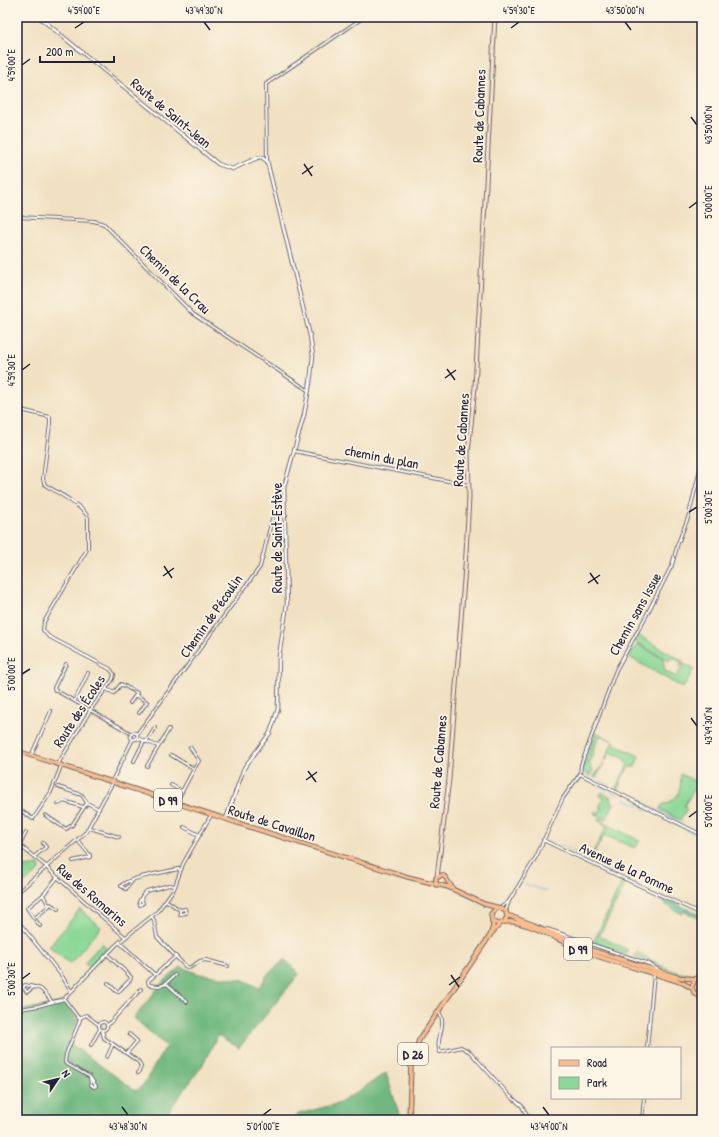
<svg xmlns="http://www.w3.org/2000/svg" width="719" height="1137" font-family="'Patrick Hand',sans-serif">
	<style>
		.green { fill: #8bd896; stroke: #567d68 }
		.forest { fill: #70b87f; stroke: #496d5d }
		.lines { fill: none; stroke-linecap: round; stroke-linejoin: round }
		.stream { stroke: #5bbad9; stroke-width: 1 }
		.minor-casing { stroke: #6a656a; stroke-width: 4 }
		.tertiary-casing { stroke: #6a656a; stroke-width: 4.5 }
		.secondary-casing { stroke: #6a656a; stroke-width: 5 }
		.primary-casing { stroke: #6a656a; stroke-width: 5.5 }
		.minor { stroke: #fff; stroke-width: 2 }
		.tertiary { stroke: #fff; stroke-width: 2.5 }
		.secondary { stroke: #fde4d1; stroke-width: 3 }
		.primary { stroke: #fabc8b; stroke-width: 3.5 }
		.ticks { fill: none; stroke: #22223b; stroke-width: 1.5 }
		.labels { text-anchor: middle; stroke-width: 3.5; stroke-linejoin: round; paint-order: stroke }
		.shield { fill: #fcf5e5; stroke: #63616e; stroke-width: 1 }
		.shield-label { font-size: 13px; font-weight: bold; fill: #22223b }
		.street-label { font-size: 14px; fill: #22223b; stroke: #fcf5e5 }
		.neatline { fill: none; stroke: #22223b; stroke-width: 1.5 }
		.ticks-label { font-size: 10px; text-anchor: middle; fill: #22223b }
	</style>
	<rect width="100%" height="100%" fill="#fcf5e5"/>
	<filter id="ink" filterUnits="userSpaceOnUse"><feTurbulence type="fractalNoise" baseFrequency=".025" numOctaves="2"/><feDisplacementMap in="SourceGraphic" scale="8" xChannelSelector="R" yChannelSelector="G"/><feConvolveMatrix kernelMatrix="1 2 1 2 8 2 1 2 1" color-interpolation-filters="sRGB"/></filter>
	<filter id="wash" filterUnits="userSpaceOnUse"><feTurbulence type="fractalNoise" baseFrequency=".012" numOctaves="4" result="noise"/><feDisplacementMap in="SourceGraphic" scale="16" xChannelSelector="R" yChannelSelector="G"/><feGaussianBlur stdDeviation="0.9" result="paint"/><feColorMatrix in="noise" values="0 0 0 0 0 0 0 0 0 0 0 0 0 0 0 0 0 1.4 0 .05"/><feComposite in="paint" operator="in"/></filter>
	<g filter="url(#wash)">
		<rect width="100%" height="100%" fill="#f1e1c2"/>
		<path class="green" d="M636,634L683,661V664L680,667L681,662L671,657L669,661L632,640Z
			M637,644L663,659L665,671L676,677L684,664L694,669L683,688L629,657Z
			M597,733L615,742L614,744L639,756L635,767H629L620,781V787L618,790L616,787L628,764L625,759L610,752L596,778L594,776L603,765L613,741L602,736L598,737L589,765L593,770L589,776L582,770L595,734Z
			M681,774L698,783L684,806L687,809L680,820L660,809L662,805C680,799 680,792 681,774Z
			M602,792L609,797L612,796L610,801L614,803L606,820L594,813L595,811L599,813L602,808L599,807L604,798L600,796Z
			M600,818L607,824L640,841L635,848L604,835L590,860H589L607,826L597,820Z
			M39,865L40,870L17,889V868Z
			M617,877L626,883L599,936L628,950V953L626,954L593,943L622,882L616,879Z
			M662,898L702,916V920L684,911L682,914L659,900Z
			M80,909L101,927L70,964L49,947Z
			M102,943L107,948L90,968L84,963Z
			M637,952C654,960 684,983 702,970V974C678,983 658,963 635,957L634,956Z"/>
		<path class="forest" d="M285,959L299,974L239,1048L218,1035L202,1066L162,1120H17V1011L64,1002L78,1020L68,1042L136,1091L143,1085L166,1046L134,1018L162,983L181,967L199,974L244,980L259,988L267,975Z
			M386,1073L401,1120H295L298,1114L340,1103Z"/>
		<g class="lines">
			<path class="stream" d="M585,773L589,775
				M593,777L596,778
				M587,779L593,782
				M601,781L610,786
				M599,785L609,791
				M617,790H618
				M612,792L618,795
				M624,799L641,806
				M637,800L683,823
				M644,808L650,811
				M666,820L678,826
				M683,828L693,834
				M695,829L702,832
				M697,836L700,837
				M548,844L560,850
				M561,845L569,849
				M572,851L585,857
				M564,852L613,876
				M589,859L590,860
				M595,862L613,870
				M618,878L625,882
				M525,884L546,891
				M630,885L702,918"/>
		</g>
	</g>
	<g filter="url(#ink)">
		<g class="lines">
			<g class="minor-casing">
				<path id="minor" d="M267,161L266,84L364,17
					M17,217L94,221L104,224L193,314L309,391
					M17,409L50,417V424L43,479L45,485C55,491 85,507 88,518V548L44,622L43,630L48,636L110,669L114,674L113,679L91,709L58,764
					M294,451L469,485
					M66,664L54,688L55,690L132,734
					M106,689L114,693L121,684L137,693L130,703
					M136,695L147,702L139,713
					M75,700L88,673
					M130.5 736a3.5 3.5 0 1 1 7 0a3.5 3.5 0 1 1-7 0Z
					M137,734L260,567L274,512L286,515
					M137,738L158,746
					M146,742L155,728
					M190,747L199,761L194,769
					M171,755L194,769L176,803
					M31,756L51,711
					M134,761L144,741
					M147,766L169,729
					M580,774L581,765L616,670L645,618L672,565L678,543L688,518L702,462
					M580,774L702,835
					M112,781L133,739
					M171,785L182,791
					M58,787L82,795L87,803
					M58,804L64,801L83,807
					M17,808L33,819L51,792L61,766
					M45,815L66,829L72,825L87,803L99,809
					M184,827L199,835
					M90,828L119,837
					M26,833L19,845L47,867
					M543,840L623,878L702,914
					M34,857L46,847L43,843
					M73,861L90,857V855L78,841
					M47,868L125,937
					M133,880L126,889L121,886C125,878 167,872 178,869L181,870
					M17,893L86,832L113,782
					M43,895L49,906L36,917H33L27,908L43,895L57,878
					M141,898L143,903L140,905L139,902C141,898 143,893 147,891L169,885L175,886
					M167,901L180,910V914L186,913L185,909L180,910
					M50,904L58,909
					M500,908L508,902
					M506,910L509,901L536,857L563,798L580,774
					M152,917L154,920L157,937L185,966L189,968L200,961L206,960L228,966
					M34,918L40,926
					M17,920L62,976L71,991
					M547,929L649,964L661,971
					M119,942L155,975L175,957
					M108,955L131,977L130,980L118,992L116,991L108,983
					M155,975L148,981L149,985L159,986L167,984L187,1002
					M165,984L175,975
					M34,987L27,992L23,987L25,985C42,988 42,988 52,1002
					M64,999L80,1020L66,1054L65,1063L90,1077L96,1086L94,1087L91,1085L90,1077
					M20,1009L38,1006L64,999L116,945L157,912L174,889L183,864L211,815
					M438,1011C449,1024 434,1039 440,1052L461,1047L470,1052L509,1095L522,1106L528,1118
					M80,1018L86,1015L99,1025
					M99 1026a4 4 0 1 1 8 0a4 4 0 1 1-8 0Z
					M107,1026L141,989
					M102,1030L104,1038L139,1062L141,1067L138,1073
					M91,1045L100,1029
					M647,1048L654,974
					M127,1053L137,1041L129,1034
					M107,1057L113,1044
					M642,1120L644,1098"/>
			</g>
			<g class="tertiary-casing">
				<path id="tertiary" d="M39,17L218,164L232,169L257,158L261,157L267,161L310,336L313,356L310,383L304,415L284,487L287,604L279,656L278,709L270,733L244,768L226,819"/>
			</g>
			<g class="secondary-casing">
				<path id="secondary" d="M437,877L449,779L466,553L469,497L468,452L475,387L495,17"/>
			</g>
			<g class="primary-casing">
				<path id="primary" d="M17,751C147,793 277,837 408,877L448,887L484,904L500,908L506,911L507,917L504,922L498,924L492,921
					M436,885V878L442,875L445,877L453,889
					M507,915L534,925L591,950L677,977L695,979
					M504,922C528,919 563,944 586,952C618,964 651,972 683,983L692,988
					M491,933L493,926L491,914L496,908
					M702,976L695,979L692,987L694,993L702,998
					M409,1120L411,1065L419,1040L491,934L500,924"/>
			</g>
			<use href="#minor" class="minor"/>
			<use href="#tertiary" class="tertiary"/>
			<use href="#secondary" class="secondary"/>
			<use href="#primary" class="primary"/>
		</g>
	</g>
	<path class="ticks" d="M204,22L210,30M625,22L631,30M75,28L84,22M511,28L519,22M22,65L30,59M691,117L697,125M304,164L312,176M302,174L313,166M689,208L697,202M447,369L455,380M22,370L30,364M445,378L456,370M689,512L697,507M164,566L172,578M590,573L598,584M163,576L174,568M588,583L600,575M22,674L30,669M691,718L697,726M308,771L316,782M306,780L317,772M689,817L697,811M451,975L459,987M22,979L30,973M449,985L460,977M122,1107L128,1115M543,1107L549,1115M263,1115L271,1109"/>
	<g class="labels">
		<g class="shield">
			<rect x="154" y="789" width="28" height="22" rx="3"/>
			<rect x="564" y="938" width="28" height="22" rx="3"/>
			<rect x="398" y="1043" width="30" height="22" rx="3"/>
		</g>
		<g class="shield-label">
			<text x="168" y="805">D 99</text>
			<text x="578" y="954">D 99</text>
			<text x="413" y="1059">D 26</text>
		</g>
		<g class="street-label">
			<text transform="translate(171 113) rotate(40)" y="5">Route de Saint-Jean</text>
			<text transform="translate(479 116) rotate(-88)" y="5">Route de Cabannes</text>
			<text transform="translate(175 279) rotate(44)" y="5">Chemin de la Crau</text>
			<text transform="translate(461 440) rotate(-86)" y="5">Route de Cabannes</text>
			<text transform="translate(382 457) rotate(11)" y="5">chemin du plan</text>
			<text transform="translate(277 538) rotate(-90)" y="5">Route de Saint-Estève</text>
			<text transform="translate(635 614) rotate(-61)" y="5">Chemin sans Issue</text>
			<text transform="translate(211 616) rotate(-55)" y="5">Chemin de Pécoulin</text>
			<text transform="translate(79 711) rotate(-57)" y="5">Route des Écoles</text>
			<text transform="translate(438 762) rotate(-85)" y="5">Route de Cabannes</text>
			<text transform="translate(272 823) rotate(18)" y="5">Route de Cavaillon</text>
			<text transform="translate(627 868) rotate(25)" y="5">Avenue de la Pomme</text>
			<text transform="translate(92 895) rotate(41)" y="5">Rue des Romarins</text>
		</g>
	</g>
	<rect width="719" height="1137" fill="none" stroke="#fcf5e5" stroke-width="44"/>
	<rect x="551" y="1047" width="130" height="52" fill="#fcf5e5" stroke="#a5a1a1"/>
	<rect x="559" y="1060" width="20" height="6" fill="#fabc8b" stroke="#a5a1a1"/>
	<text x="587" y="1067" font-size="12" fill="#22223b">Road</text>
	<rect x="559" y="1077" width="20" height="12" fill="#8bd896" stroke="#a5a1a1"/>
	<text x="587" y="1087" font-size="12" fill="#22223b">Park</text>
	<g transform="translate(58 1079) rotate(55)" stroke="#fcf5e5" stroke-width="3" paint-order="stroke">
	<path d="M0-3L7 15L0 10L-7 15Z" fill="#22223b"/>
	<text y="-6" font-size="11" font-weight="bold" text-anchor="middle" fill="#22223b">N</text>
	</g>
	<path d="M40 56v6h74v-6" fill="none" stroke="#22223b" stroke-width="2"/>
	<text x="46" y="56" font-size="12" fill="#22223b" stroke="#fcf5e5" stroke-width="3" paint-order="stroke">200 m</text>
	<rect x="22" y="22" width="675" height="1093" class="neatline"/>
	<g class="ticks-label">
		<text x="84" y="14">4°59'00"E</text>
		<text x="204" y="14">43°49'30"N</text>
		<text x="519" y="14">4°59'30"E</text>
		<text x="625" y="14">43°50'00"N</text>
		<text transform="translate(11 65) rotate(-90)" y="4">4°59'00"E</text>
		<text transform="translate(708 125) rotate(-90)" y="4">43°50'00"N</text>
		<text transform="translate(708 202) rotate(-90)" y="4">5°00'00"E</text>
		<text transform="translate(11 370) rotate(-90)" y="4">4°59'30"E</text>
		<text transform="translate(708 507) rotate(-90)" y="4">5°00'30"E</text>
		<text transform="translate(11 674) rotate(-90)" y="4">5°00'00"E</text>
		<text transform="translate(708 726) rotate(-90)" y="4">43°49'30"N</text>
		<text transform="translate(708 811) rotate(-90)" y="4">5°01'00"E</text>
		<text transform="translate(11 979) rotate(-90)" y="4">5°00'30"E</text>
		<text x="128" y="1130">43°48'30"N</text>
		<text x="263" y="1130">5°01'00"E</text>
		<text x="549" y="1130">43°49'00"N</text>
	</g>
</svg>
